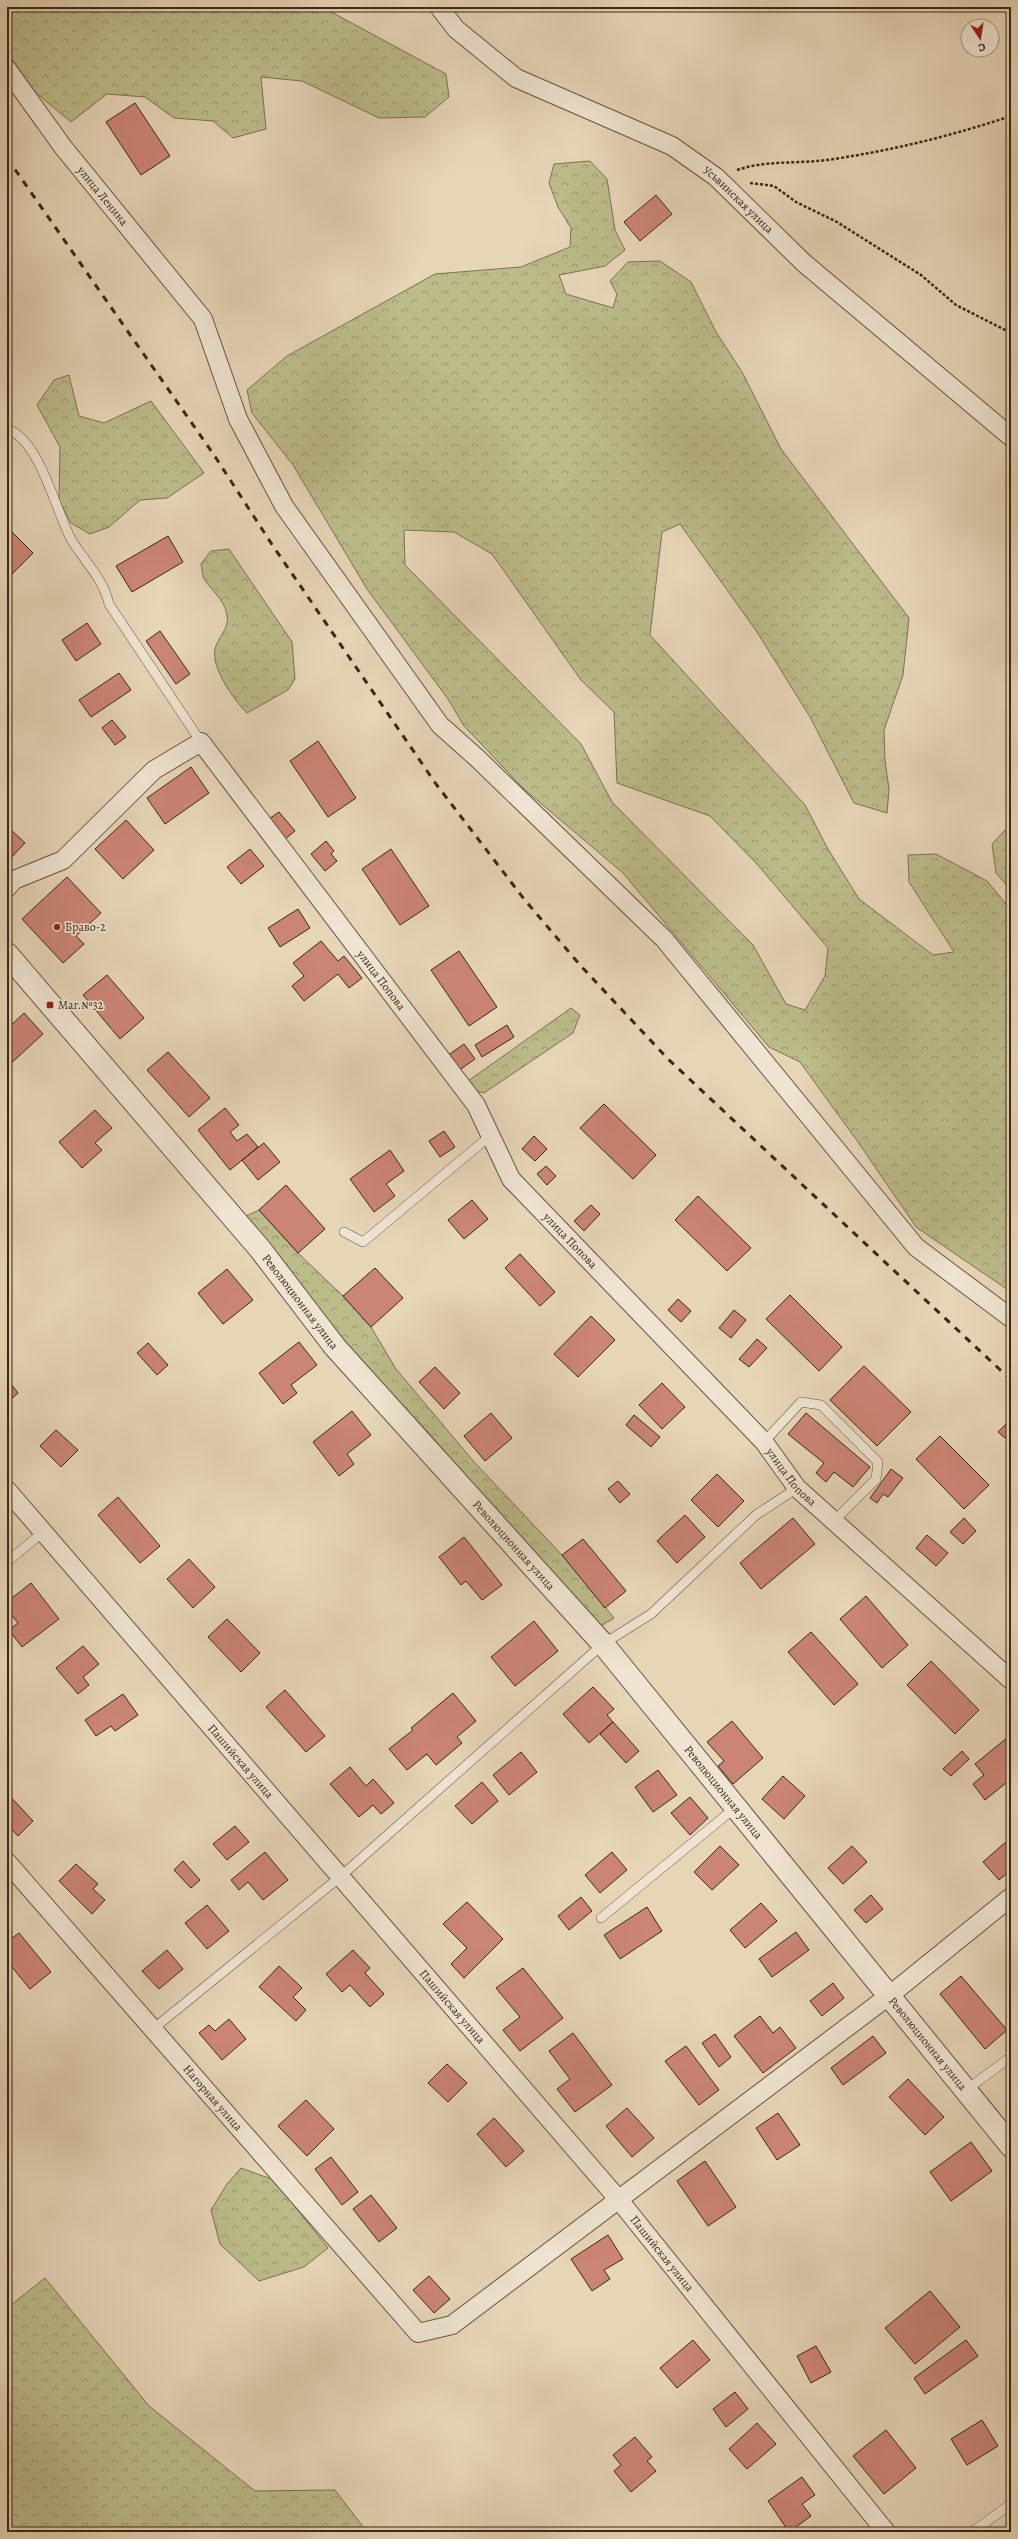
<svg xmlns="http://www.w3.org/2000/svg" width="1018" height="2539" font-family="Alegreya,serif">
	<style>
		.forest { fill: url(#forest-crowns); stroke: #7c7150; fill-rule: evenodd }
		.building { fill: #cb8576; stroke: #3b2717 }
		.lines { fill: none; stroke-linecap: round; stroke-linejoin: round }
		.service-casing { stroke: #66523f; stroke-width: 10 }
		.minor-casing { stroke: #66523f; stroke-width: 20 }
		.tertiary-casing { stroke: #66523f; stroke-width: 24 }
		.path { stroke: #3b2717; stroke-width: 2.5; stroke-dasharray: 3 2; stroke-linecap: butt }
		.service { stroke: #efe4d1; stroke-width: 9 }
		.minor { stroke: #efe4d1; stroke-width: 18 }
		.tertiary { stroke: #efe4d1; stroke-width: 22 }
		.rail { stroke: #3b2717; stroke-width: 3; stroke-dasharray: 7 7; stroke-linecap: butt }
		.poi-dot { fill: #8f2418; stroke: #efe4d1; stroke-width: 1.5 }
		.labels { text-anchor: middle; stroke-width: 3.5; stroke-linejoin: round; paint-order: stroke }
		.street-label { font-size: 12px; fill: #3b2717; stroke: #efe4d1 }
		.poi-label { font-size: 12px; fill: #3b2717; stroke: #efe4d1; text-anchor: start }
	</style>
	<defs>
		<pattern id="forest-crowns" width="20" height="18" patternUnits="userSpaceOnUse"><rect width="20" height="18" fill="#bcbb8a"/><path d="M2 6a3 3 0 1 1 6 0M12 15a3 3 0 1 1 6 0" fill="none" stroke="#9a9870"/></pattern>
	</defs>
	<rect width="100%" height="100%" fill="#e7d5b8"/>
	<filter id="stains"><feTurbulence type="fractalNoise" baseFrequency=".005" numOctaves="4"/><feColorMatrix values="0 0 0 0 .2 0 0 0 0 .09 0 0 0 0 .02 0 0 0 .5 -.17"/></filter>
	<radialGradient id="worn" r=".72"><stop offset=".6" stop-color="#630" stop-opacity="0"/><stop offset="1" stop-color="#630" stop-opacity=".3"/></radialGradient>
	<path class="forest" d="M7,7H322L446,74L449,97L425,117L379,118L302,81L261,77L266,129L233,138L213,121L174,118L145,97L107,94L71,122L35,92L7,52Z
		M590,161L607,179L615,230L625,250L605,266L559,275L566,294L613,308L617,294L610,281L628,262L660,261L691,282L716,332L742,372L781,449L909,618L903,675L884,730L885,761L889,789L887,813L854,803L810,717L757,632L680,524L662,532L650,635L805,805L828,849L859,899L933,955L954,952L909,882L908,855L936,854L987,881L1011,910V1292L916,1227L858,1142L800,1062L769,1047L623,873L525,790L464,726L448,699L367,589L293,465L252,413L247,390L287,356L435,274L521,267L570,247L571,228L558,207L549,183L554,164ZM404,530L454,532L492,554L581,680L614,712L617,783L710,816L757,864L828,948L825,976L805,1010L786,1004L753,945L612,802L581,744L405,565Z
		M69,375L79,416L104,423L151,401L204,473L167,498L140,500L109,527L90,534L71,523L59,500L60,447L37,405L54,380Z
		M229,549L292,642L295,679L288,690L247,713C234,700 211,668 215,649C218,637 230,628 227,615C224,599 212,591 204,579C202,575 202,568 201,564L211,551Z
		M1006,829L1011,830V890L996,873L992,844Z
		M571,1008L580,1015L573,1033L484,1093L473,1090L468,1081Z
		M259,1210L298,1253L343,1296L371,1327L396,1369L475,1463L562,1555L614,1618L599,1627L507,1525L428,1432L348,1347L242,1218Z
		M241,2168L274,2180L328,2248L304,2267L259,2281L220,2244L211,2210L227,2184Z
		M45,2278L149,2406L255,2491L335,2490L367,2532H7V2308Z"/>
	<path class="building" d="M135,103L170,156L141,175L106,122Z
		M656,195L672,214L640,241L624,222Z
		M11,531L33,553L7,579V534Z
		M168,536L183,562L132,592L116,566Z
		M87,623L101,644L76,661L62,640Z
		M160,631L190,674L176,684L146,641Z
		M119,673L131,690L91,717L79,700Z
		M112,720L126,737L115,745L102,728Z
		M318,741L356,798L328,817L290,761Z
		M191,767L209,793L165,824L147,798Z
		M279,812L295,831L285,839L269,819Z
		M126,820L154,850L123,879L95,849Z
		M8,827L25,843L7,862V829Z
		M326,841L334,851L331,854L337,861L325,871L311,854Z
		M250,849L264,866L241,884L227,867Z
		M391,849L429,906L400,925L362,869Z
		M67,877L101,913L76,936L84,944L63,963L22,919Z
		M298,909L310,928L280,947L268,928Z
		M321,941L338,961L344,956L362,978L349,988L338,974L304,1001L292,986L304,976L293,963Z
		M459,951L497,1007L469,1026L431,970Z
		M107,975L144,1018L120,1039L83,995Z
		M24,1013L43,1034L7,1067V1029Z
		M507,1025L514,1037L482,1057L475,1045Z
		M464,1044L475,1059L458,1071L447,1056Z
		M168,1052L210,1098L189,1117L147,1070Z
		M604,1104L656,1155L633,1179L580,1128Z
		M225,1108L239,1125L230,1132L237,1141L247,1134L258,1147L230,1170L198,1130Z
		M95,1110L112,1128L95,1143L102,1150L82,1168L59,1142Z
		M444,1131L455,1147L440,1157L429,1141Z
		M534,1136L547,1149L535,1161L522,1149Z
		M264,1143L280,1162L258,1180L242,1160Z
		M390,1150L404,1171L386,1184L395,1196L374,1212L350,1179Z
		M546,1166L556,1176L547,1185L537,1174Z
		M286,1185L325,1229L298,1253L259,1210Z
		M698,1196L751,1248L727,1271L675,1220Z
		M472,1200L488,1219L464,1239L448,1220Z
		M591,1205L600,1214L584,1231L574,1221Z
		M520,1254L555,1292L540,1306L505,1268Z
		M375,1268L403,1298L371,1327L343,1296Z
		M227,1269L253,1300L223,1324L198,1293Z
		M790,1295L842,1347L819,1371L766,1319Z
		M678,1299L691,1311L681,1322L668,1310Z
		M734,1310L746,1320L731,1338L719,1328Z
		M591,1316L615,1340L578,1377L554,1354Z
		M757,1339L767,1348L749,1367L739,1359Z
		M299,1342L317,1365L291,1385L297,1393L283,1404L259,1373Z
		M148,1343L168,1365L157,1375L137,1353Z
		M864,1366L911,1412L877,1446L830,1400Z
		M435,1367L460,1393L444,1409L419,1382Z
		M7,1379L18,1393L7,1403Z
		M662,1383L685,1407L662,1429L639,1405Z
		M352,1411L371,1435L347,1454L354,1464L339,1476L313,1442Z
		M491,1413L512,1438L485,1461L464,1436Z
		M806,1413L870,1467L853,1487L834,1472L826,1482L816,1473L824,1463L788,1434Z
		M634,1415L660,1437L651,1447L626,1425Z
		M1011,1419V1431L1005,1438L998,1432Z
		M56,1430L78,1450L61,1467L40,1446Z
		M940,1436L989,1485L964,1509L916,1459Z
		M891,1469L903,1478L888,1497L883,1494L877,1503L870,1498Z
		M717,1474L744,1501L718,1527L691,1500Z
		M618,1481L630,1494L620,1503L608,1489Z
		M118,1497L160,1546L140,1563L98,1515Z
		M685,1515L705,1537L677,1563L657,1541Z
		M793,1518L815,1544L761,1589L740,1563Z
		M964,1518L976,1531L963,1544L950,1532Z
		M927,1535L948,1553L936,1566L916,1548Z
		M464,1537L502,1585L482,1600L466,1581L461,1585L439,1557Z
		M583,1539L626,1591L605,1608L562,1555Z
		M189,1559L215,1587L193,1608L167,1579Z
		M31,1583L59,1619L22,1647L9,1630L18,1623L7,1609V1602Z
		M866,1596L908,1645L882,1668L840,1619Z
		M227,1619L260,1653L241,1672L208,1637Z
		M534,1621L558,1651L515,1686L491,1657Z
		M811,1632L858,1684L834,1705L788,1652Z
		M83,1646L99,1664L83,1677L89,1685L78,1694L56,1668Z
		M931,1661L979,1710L955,1734L907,1685Z
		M593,1687L614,1709L607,1715L613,1722L589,1743L563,1714Z
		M285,1690L325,1736L306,1752L266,1707Z
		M453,1693L476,1721L457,1737L462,1743L436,1765L427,1754L407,1770L389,1749L413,1730L411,1728Z
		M123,1694L138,1715L115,1731L111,1726L96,1736L85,1720Z
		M732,1721L763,1758L733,1784L718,1766L724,1761L707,1742Z
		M613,1722L639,1751L626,1763L600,1734Z
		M1008,1737L1011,1741V1779L985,1800L973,1784L984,1775L975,1764Z
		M962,1751L969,1759L951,1776L943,1769Z
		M521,1752L537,1772L509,1795L493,1775Z
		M350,1767L366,1786L373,1779L394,1803L381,1814L373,1805L359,1817L330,1784Z
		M658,1770L677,1795L653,1812L635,1787Z
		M783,1776L805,1796L784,1819L762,1799Z
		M482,1782L498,1801L472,1824L455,1806Z
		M7,1793L33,1821L18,1836L7,1824Z
		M690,1797L708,1818L690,1835L671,1813Z
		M235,1826L249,1842L227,1860L213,1844Z
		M1007,1841L1011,1846V1870L999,1880L983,1862Z
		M720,1846L739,1865L712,1890L694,1872Z
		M852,1846L867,1862L843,1884L828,1868Z
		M265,1852L288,1880L263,1900L248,1882L239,1890L231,1880Z
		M612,1852L627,1870L600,1893L585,1875Z
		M183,1861L200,1880L191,1888L174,1870Z
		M76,1864L98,1884L93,1889L105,1900L92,1914L59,1881Z
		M871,1895L883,1909L866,1923L854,1910Z
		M581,1897L592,1911L569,1930L558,1916Z
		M467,1902L503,1939L464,1978L451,1964L467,1948L443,1924Z
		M761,1903L777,1921L745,1948L730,1930Z
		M207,1905L229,1931L207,1949L185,1923Z
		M647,1907L662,1931L620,1959L604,1935Z
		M796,1932L809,1950L772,1977L759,1959Z
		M19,1933L51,1972L30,1989L7,1961V1942Z
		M167,1950L183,1969L159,1989L142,1971Z
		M353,1950L370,1968L365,1973L384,1994L370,2007L350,1985L342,1992L326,1974Z
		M279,1966L302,1988L293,1997L306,2010L296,2021L259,1987Z
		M523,1968L563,2018L520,2051L503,2030L520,2017L496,1988Z
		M961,1976L1007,2030L985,2049L940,1994Z
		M833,1983L844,1998L822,2016L810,2001Z
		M760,2016L773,2033L780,2027L796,2048L763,2073L734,2036Z
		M229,2019L246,2039L222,2060L199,2033L209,2025L215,2031Z
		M573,2033L612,2085L575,2112L557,2089L570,2079L549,2051Z
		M715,2034L731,2057L719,2067L702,2043Z
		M873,2036L886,2053L843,2085L831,2068Z
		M686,2046L719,2090L699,2105L665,2061Z
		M447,2064L467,2083L448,2102L428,2083Z
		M908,2079L944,2117L925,2135L889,2097Z
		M306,2100L334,2129L307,2156L278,2126Z
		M627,2108L654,2138L632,2157L606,2126Z
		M778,2113L800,2145L777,2160L756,2128Z
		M494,2118L524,2151L506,2167L477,2134Z
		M971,2142L992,2171L951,2201L930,2172Z
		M331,2157L358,2192L342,2205L315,2169Z
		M705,2161L736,2207L708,2226L677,2181Z
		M371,2195L397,2228L379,2242L353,2209Z
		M608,2235L623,2259L604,2270L610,2279L592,2291L571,2259Z
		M429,2276L450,2299L434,2313L413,2290Z
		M930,2291L960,2327L915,2364L885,2328Z
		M693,2340L710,2360L677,2388L660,2368Z
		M966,2340L978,2356L925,2394L914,2378Z
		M816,2346L831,2372L811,2383L797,2356Z
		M735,2392L748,2409L726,2427L713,2409Z
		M982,2420L998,2446L967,2465L951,2439Z
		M757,2423L776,2444L747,2469L729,2449Z
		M886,2430L916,2468L884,2494L853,2456Z
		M635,2437L652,2457L647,2461L656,2471L631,2492L614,2471L621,2465L613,2455Z
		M802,2477L815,2495L802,2504L811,2516L789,2532L768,2501Z"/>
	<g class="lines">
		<g class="service-casing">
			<path id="service" d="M7,429C40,440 55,509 71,539C84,561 103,578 109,604L201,742
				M344,1232L363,1242L490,1136
				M764,1442L801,1402L821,1405L878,1462L876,1479L834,1521
				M7,1562L43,1532
				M601,1918L736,1807
				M153,2029L340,1877L603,1644L651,1614L756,1515L797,1488
				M966,2090L1011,2057
				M972,2532L1011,2504"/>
		</g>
		<g class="minor-casing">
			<g id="minor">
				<path id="s1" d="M439,7L456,29L516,78L672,146L716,177L804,263L1011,437"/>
				<path id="s2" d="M7,69L63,147L203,319L238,419L284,506L440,725L477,758L664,939L916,1247L1011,1318"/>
				<path id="s3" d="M7,888L14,880L63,860L154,770L201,742L476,1105L511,1179L764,1442L797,1488L1011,1680"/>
				<path id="s4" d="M7,1490L619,2200L886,2532"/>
				<path id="s5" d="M7,1862L418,2333L452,2325L890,1995L1011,1897"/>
			</g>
		</g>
		<g class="tertiary-casing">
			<g id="tertiary">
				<path id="s6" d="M7,954L260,1249L335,1347L603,1644L1011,2146"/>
			</g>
		</g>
		<path class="path" d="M737,170C766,160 797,164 827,160C890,151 951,136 1011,116
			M750,183L774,186L796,202L837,222L921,275L956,305L1011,333"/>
		<use href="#service" class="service"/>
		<use href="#minor" class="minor"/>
		<use href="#tertiary" class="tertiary"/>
		<path class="rail" d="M7,158L214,455L271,543L436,784L524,899L580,965L668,1059L1011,1380"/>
	</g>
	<g class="poi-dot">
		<circle cx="57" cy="927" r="4"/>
		<rect x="46" y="1001" width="8" height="8" rx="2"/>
	</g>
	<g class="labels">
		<g class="street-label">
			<text dy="4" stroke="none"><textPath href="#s2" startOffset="159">улица Ленина</textPath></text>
			<text dy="4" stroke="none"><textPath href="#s1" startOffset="361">Усьвинская улица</textPath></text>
			<text dy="4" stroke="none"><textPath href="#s3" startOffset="545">улица Попова</textPath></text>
			<text dy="4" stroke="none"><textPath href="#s3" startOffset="869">улица Попова</textPath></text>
			<text dy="4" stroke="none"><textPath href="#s6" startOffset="455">Революционная улица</textPath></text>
			<text dy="4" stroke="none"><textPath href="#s3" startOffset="1193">улица Попова</textPath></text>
			<text dy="4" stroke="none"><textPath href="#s6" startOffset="779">Революционная улица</textPath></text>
			<text dy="4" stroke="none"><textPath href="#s4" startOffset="358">Пашийская улица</textPath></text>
			<text dy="4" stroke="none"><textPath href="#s6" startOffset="1103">Революционная улица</textPath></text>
			<text dy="4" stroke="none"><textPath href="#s4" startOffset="682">Пашийская улица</textPath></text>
			<text dy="4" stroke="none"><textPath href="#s6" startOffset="1427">Революционная улица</textPath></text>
			<text dy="4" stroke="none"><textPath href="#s5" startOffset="313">Нагорная улица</textPath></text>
			<text dy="4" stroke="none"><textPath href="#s4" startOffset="1006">Пашийская улица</textPath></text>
		</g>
		<g class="poi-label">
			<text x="65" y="931">Браво-2</text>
			<text x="58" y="1009">Маг.№32</text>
		</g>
	</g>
	<rect width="1018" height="2539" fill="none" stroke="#e7d5b8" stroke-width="24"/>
	<rect x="8" y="8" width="1002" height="2523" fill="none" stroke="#3b2717" stroke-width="2"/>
	<rect x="12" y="12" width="994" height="2515" fill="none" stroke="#3b2717"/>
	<g transform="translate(980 38) rotate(168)"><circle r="19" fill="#efe4d1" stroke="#a79887"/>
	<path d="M0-3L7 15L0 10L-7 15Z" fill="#8f2418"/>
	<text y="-6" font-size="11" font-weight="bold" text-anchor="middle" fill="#3b2717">С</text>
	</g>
	<rect width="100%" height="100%" filter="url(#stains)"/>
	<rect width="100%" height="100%" fill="url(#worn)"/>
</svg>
